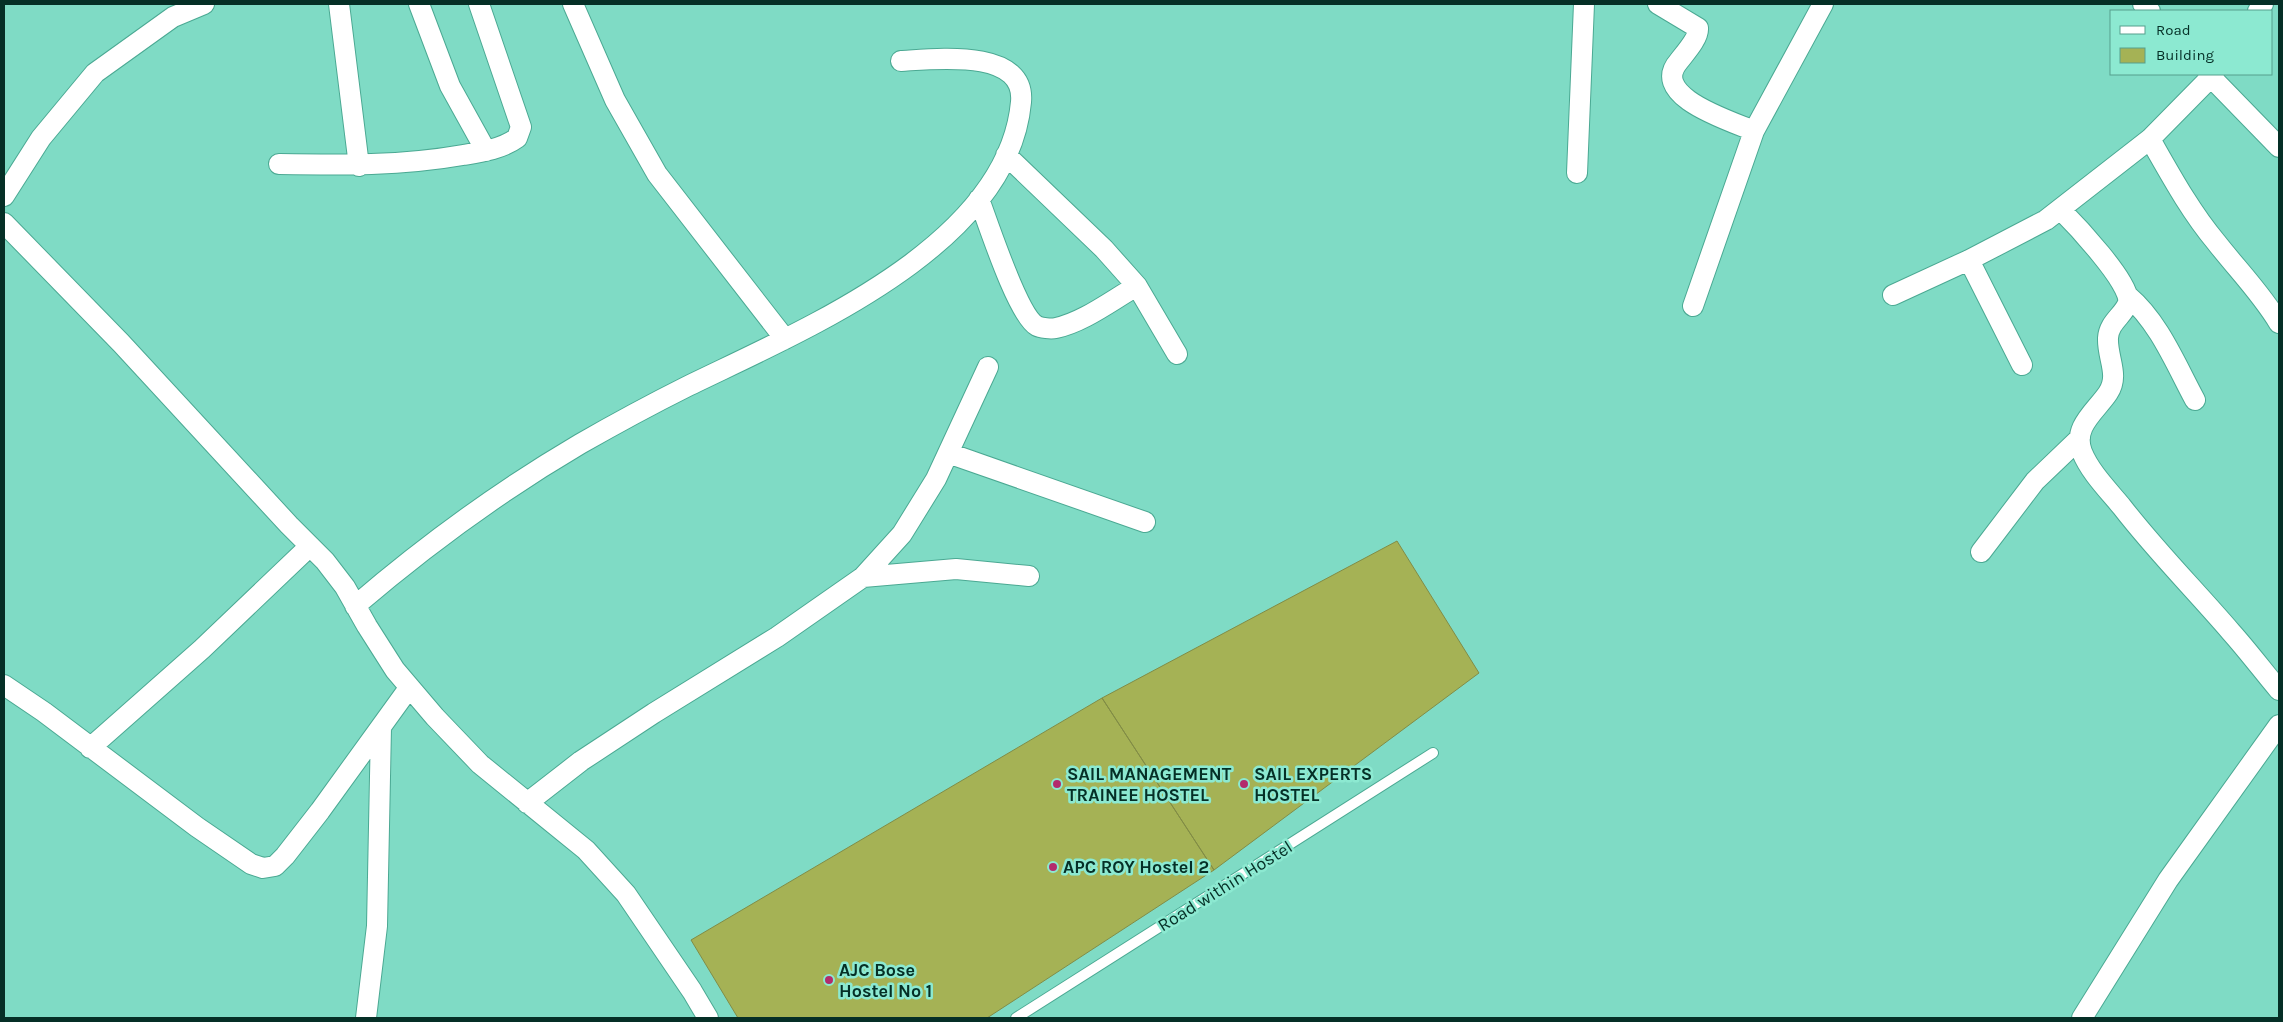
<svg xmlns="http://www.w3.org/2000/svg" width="2283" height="1022" font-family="Karla,sans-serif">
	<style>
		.building { fill: #a5b255; stroke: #818c46 }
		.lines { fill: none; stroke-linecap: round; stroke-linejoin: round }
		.lane-casing { stroke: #4ba993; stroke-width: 12 }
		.street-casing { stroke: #4ba993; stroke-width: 22 }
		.lane { stroke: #fff; stroke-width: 10 }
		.street { stroke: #fff; stroke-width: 20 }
		.poi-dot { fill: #b32b6c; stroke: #8ce9d1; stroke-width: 2 }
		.labels { text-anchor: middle; stroke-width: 5; stroke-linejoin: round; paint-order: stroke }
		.poi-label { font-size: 18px; font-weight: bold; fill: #052f26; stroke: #8ce9d1; text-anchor: start }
		.street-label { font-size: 18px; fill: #052f26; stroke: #8ce9d1 }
	</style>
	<rect width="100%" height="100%" fill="#7fdbc5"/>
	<path class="building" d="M1397,541L1479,673L1214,870L1102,698Z
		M1102,698L1214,870L987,1018H738L691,940Z"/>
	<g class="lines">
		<g class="lane-casing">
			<path id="lane" d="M1016,1018L1433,753"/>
		</g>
		<g class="street-casing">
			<path id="street" d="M339,4L359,166
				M419,4L450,86L486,151
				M573,4L615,100L657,174L785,339
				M1658,4L1698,28C1699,38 1685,53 1679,61C1648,96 1731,121 1754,131
				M2143,4L2150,11
				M2258,11L2263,4
				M2208,74L2279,147
				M2150,139C2170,174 2190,211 2216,242C2237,269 2261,293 2279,323
				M1006,155L1104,249L1137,286L1177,354
				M279,164C341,165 401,166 463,155C481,152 502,149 517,138L521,127L479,4
				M1577,173L1584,4
				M4,196L41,138L95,73L173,17L204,4
				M979,199C988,223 1018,316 1037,326C1041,328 1051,329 1056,328C1084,322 1112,300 1137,286
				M2060,209C2073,222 2133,285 2128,303C2123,316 2109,322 2108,338C2107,358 2120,375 2108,393C2096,411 2072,427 2082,452C2090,472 2108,490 2122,507C2156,551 2195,590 2231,632C2248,651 2263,671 2279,690
				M4,223L121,343L289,525L325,561L345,587L367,626L395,670L435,717L480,764L586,850L626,894L692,991L708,1018
				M1969,260L2022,365
				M1893,295L1969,260L2046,220L2150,139L2214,74
				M2128,296C2159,322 2176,365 2195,400
				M1693,306L1754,131L1823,4
				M948,453L1145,522
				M1981,552L2035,481L2080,438
				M863,577L956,569L1029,576
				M355,606C425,546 500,491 580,444C615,424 650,405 686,387C800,331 1008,247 1021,102C1026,48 935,59 901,61
				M4,685L44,712L197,827L251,864L263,868L275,866L285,856L320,811L409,688
				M90,748L202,649L310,546
				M527,803L581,761L654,713L777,637L863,577L902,534L936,479L988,367
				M366,1018L377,926L381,727
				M2082,1018L2168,880L2279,725"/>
		</g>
		<use href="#lane" class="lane"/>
		<use href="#street" class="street"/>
	</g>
	<g class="poi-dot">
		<circle cx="1057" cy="784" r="5"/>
		<circle cx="1244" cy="784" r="5"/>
		<circle cx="1053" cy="867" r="5"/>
		<circle cx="829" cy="980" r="5"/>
	</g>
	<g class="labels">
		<g class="poi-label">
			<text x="1067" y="780">SAIL MANAGEMENT<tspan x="1067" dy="21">TRAINEE HOSTEL</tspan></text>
			<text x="1254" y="780">SAIL EXPERTS<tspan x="1254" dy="21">HOSTEL</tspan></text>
			<text x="1063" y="873">APC ROY Hostel 2</text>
			<text x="839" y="976">AJC Bose<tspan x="839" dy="21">Hostel No 1</tspan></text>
		</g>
		<g class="street-label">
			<text transform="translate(1225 886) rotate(-32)" y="6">Road within Hostel</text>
		</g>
	</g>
	<rect width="2283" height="1022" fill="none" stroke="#052f26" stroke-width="10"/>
	<rect x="2110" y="10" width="162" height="65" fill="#8ce9d1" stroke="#569f8d"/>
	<rect x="2120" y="26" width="25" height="8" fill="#ffffff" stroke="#569f8d"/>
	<text x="2156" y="35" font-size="15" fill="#052f26">Road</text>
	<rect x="2120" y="48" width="25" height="15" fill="#a5b255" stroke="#569f8d"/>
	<text x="2156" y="60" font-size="15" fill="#052f26">Building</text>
</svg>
